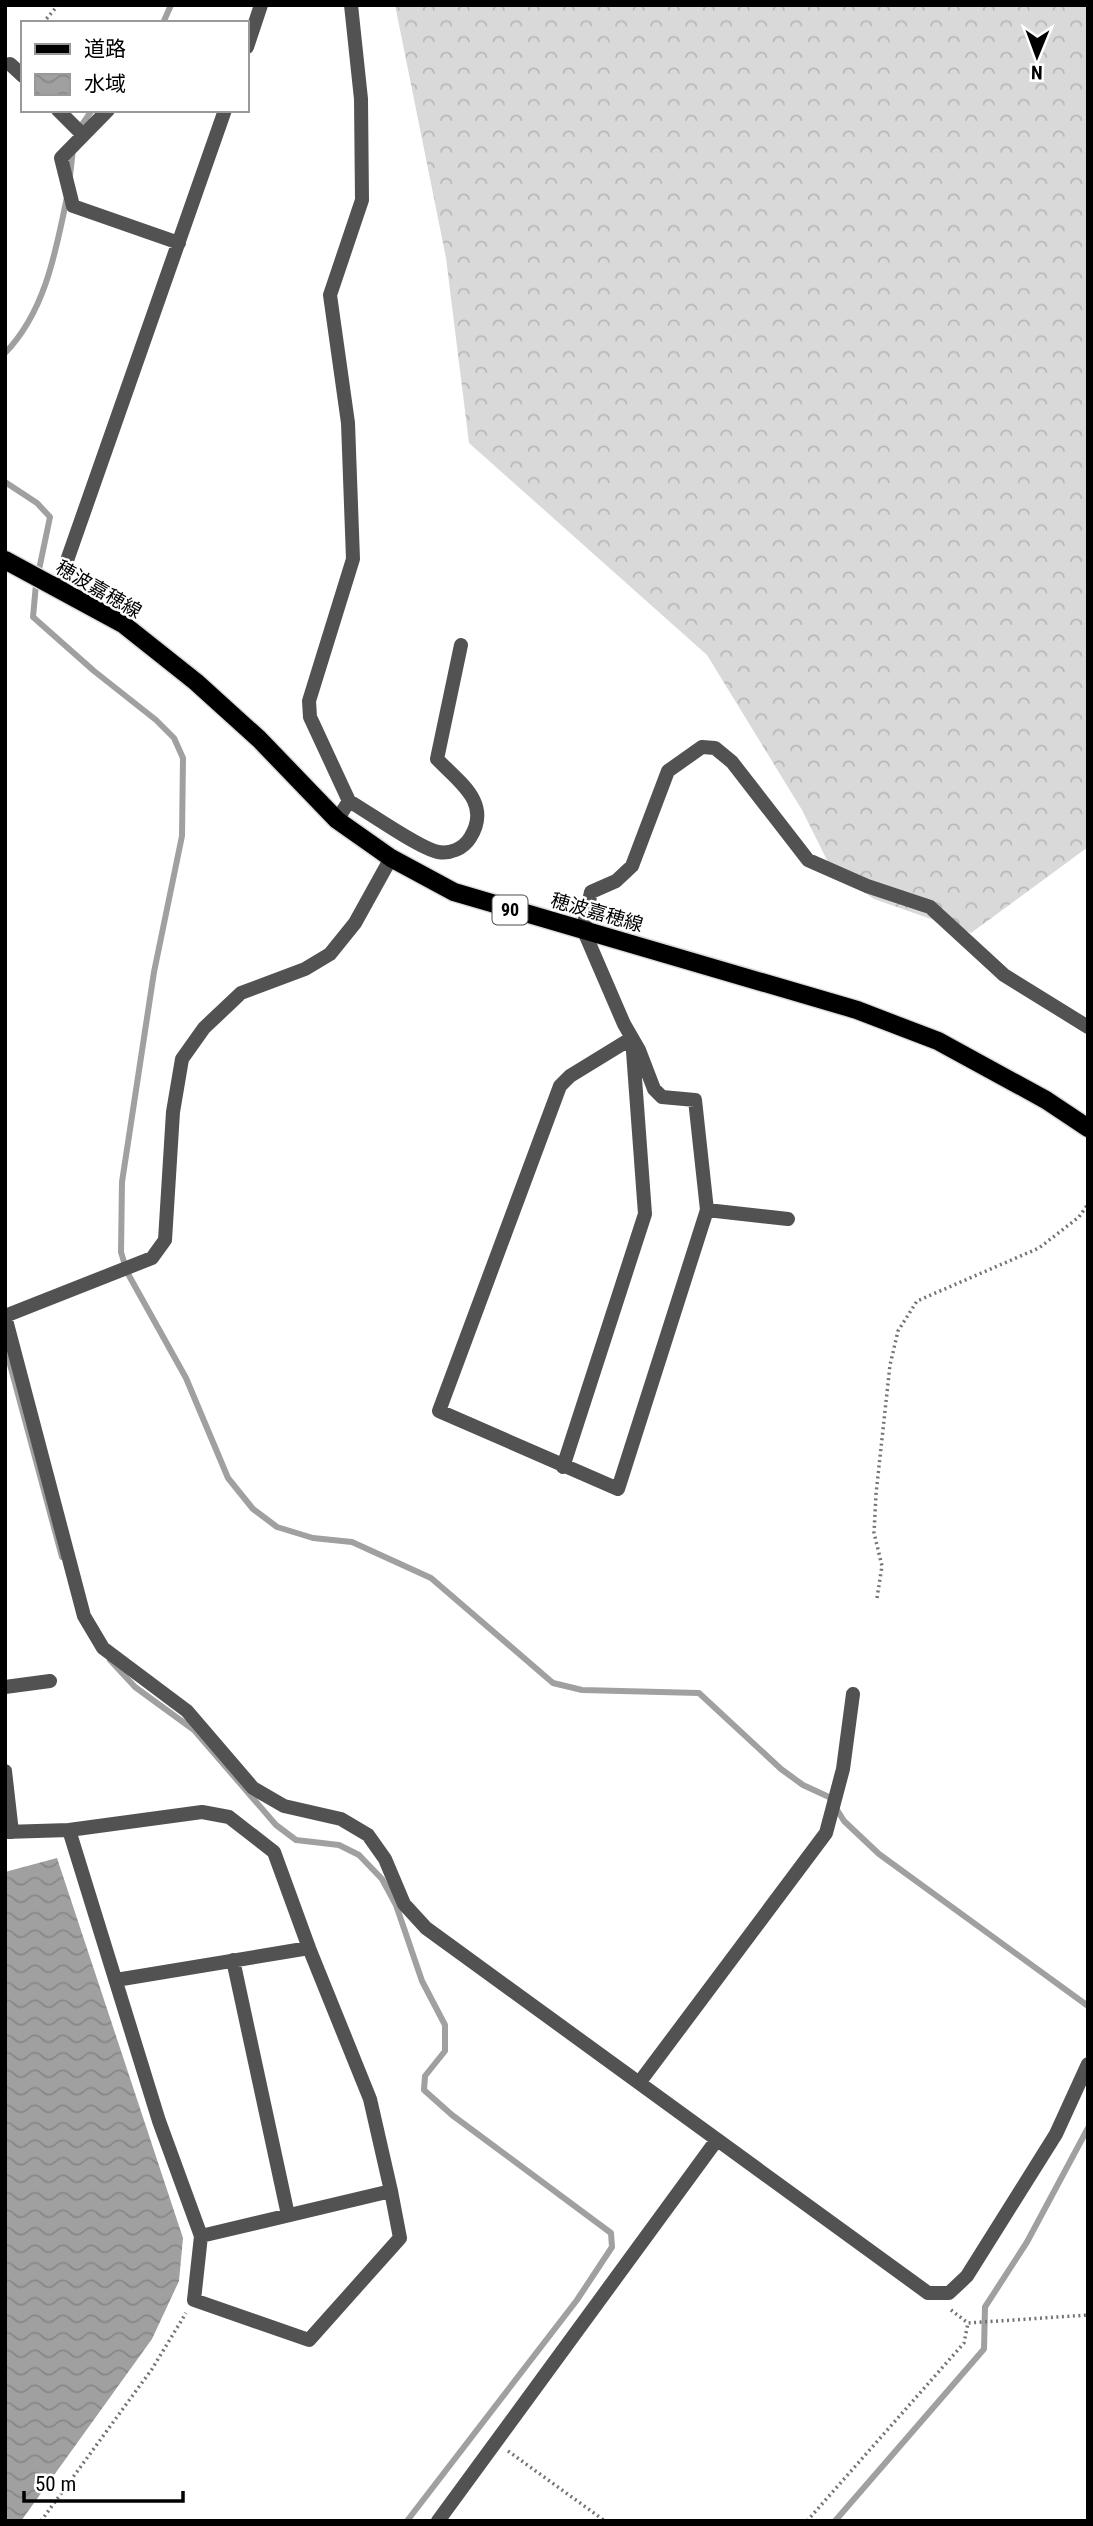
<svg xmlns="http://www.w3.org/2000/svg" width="1093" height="2526" font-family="'Roboto Condensed','Noto Sans JP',sans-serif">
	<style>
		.forest { fill: url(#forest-crowns) }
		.water { fill: url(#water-waves) }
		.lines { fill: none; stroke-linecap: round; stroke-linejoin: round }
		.stream { stroke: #a0a0a0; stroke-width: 6 }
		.primary-casing { stroke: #dbdbdb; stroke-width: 21 }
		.path { stroke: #747474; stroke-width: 3.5; stroke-dasharray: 2 3.5; stroke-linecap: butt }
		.street { stroke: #525252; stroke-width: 14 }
		.primary { stroke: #000; stroke-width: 18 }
		.labels { text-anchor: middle; stroke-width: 5; stroke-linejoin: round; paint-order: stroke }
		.shield { fill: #fff; stroke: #4c4c4c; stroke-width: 2 }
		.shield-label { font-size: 18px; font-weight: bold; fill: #000 }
		.street-label { font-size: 19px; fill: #000; stroke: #fff }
	</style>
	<defs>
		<pattern id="forest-crowns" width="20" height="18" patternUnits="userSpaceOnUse" patternTransform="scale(1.75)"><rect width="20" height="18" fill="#d9d9d9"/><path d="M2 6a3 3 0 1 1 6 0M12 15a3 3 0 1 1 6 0" fill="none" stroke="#b8b8b8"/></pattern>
		<pattern id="water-waves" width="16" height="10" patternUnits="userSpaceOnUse" patternTransform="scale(1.75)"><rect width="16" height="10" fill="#a0a0a0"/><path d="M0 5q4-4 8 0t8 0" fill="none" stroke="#888"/></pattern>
	</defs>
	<rect width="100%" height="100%" fill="#fff"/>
	<path class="forest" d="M395,5H1088V847L971,933L874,899L832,870L802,810L707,655L469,443L446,258Z"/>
	<path class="water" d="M57,1858L183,2238L179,2281L152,2339L21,2521H5V1872Z"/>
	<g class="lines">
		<path class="stream" d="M163,23L171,5
			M79,129L92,110
			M70,176L73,149
			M5,353C45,312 56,251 67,197
			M5,482L37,503L50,517L36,584L33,617L94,671L156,720L174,738L183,758L182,836L154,972L122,1182L121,1252L127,1272L186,1378L228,1478L253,1509L277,1527L313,1538L352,1542L431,1578L553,1683L582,1690L699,1693L781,1769L803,1785L829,1797L844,1821L879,1854L1088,2006
			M5,1346L62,1557
			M110,1660L135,1687L194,1730L276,1825L296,1840L339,1845L359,1855L382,1879L396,1905L422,1981L445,2025V2051L425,2076L424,2090L452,2115L611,2233L612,2247L577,2300L407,2521
			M835,2521L984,2349L985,2307L1027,2242L1088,2128"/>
		<g class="primary-casing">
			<path id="primary" d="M5,560L123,624L196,682L259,739L337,820L391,858L454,892L857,1010L938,1041L1046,1100L1088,1128"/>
		</g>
		<path class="path" d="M43,23L58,5
			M877,1598L882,1566L874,1533L876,1494L890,1365L898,1331L917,1301L1039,1248L1079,1217L1088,1204
			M951,2310L968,2323L1088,2315
			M508,2451L605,2521
			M41,2521L152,2369L186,2313
			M807,2521L964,2343L968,2323"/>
		<path class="street" d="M247,47L261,5
			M10,64L23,76
			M58,110L83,135
			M108,110L61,158L73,206L179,243
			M57,589L225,110
			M349,801C368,812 420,849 438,852C450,854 463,849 470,838C492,803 460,783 437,759L461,645
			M337,820L349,801L310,717L309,701L353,559L348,423L330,295L362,200L361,99L351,5
			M707,1210L788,1219
			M5,1316L84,1616L103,1648L187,1711L253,1788L284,1806L341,1819L368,1835L385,1859L404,1904L426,1928L928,2293H949L967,2276L1056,2134L1088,2064
			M5,1316L152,1258L165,1240L173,1112L182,1059L204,1028L241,993L305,969L330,954L355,923L391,858
			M563,1467L645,1214L632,1038L570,1076L560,1086L439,1411L618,1489L707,1210L695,1100L662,1097L654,1089L639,1050L624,1024L583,929L591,892L616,881L632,866L668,771L702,747L715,748L732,762L808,860L867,886L930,907L1004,975L1088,1027
			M5,1687L50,1681
			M5,1771L12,1832
			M69,1830L202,1812L229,1817L274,1852L309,1948
			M5,1832L69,1830L159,2121L201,2236L194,2300L309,2340L400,2238L391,2191
			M233,1960L288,2215
			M116,1980L309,1948L370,2099L391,2191L201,2236
			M639,2083L826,1833L843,1769L853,1694
			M438,2521L716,2141"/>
		<use href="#primary" class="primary"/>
	</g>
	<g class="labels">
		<rect class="shield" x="492.5" y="895.5" width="35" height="29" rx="5"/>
		<g class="shield-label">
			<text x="510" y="916">90</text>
		</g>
		<g class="street-label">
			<text transform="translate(99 589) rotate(30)" y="7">穂波嘉穂線</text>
			<text transform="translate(597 912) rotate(16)" y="7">穂波嘉穂線</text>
		</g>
	</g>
	<rect width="1093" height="2526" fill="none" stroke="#000000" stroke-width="14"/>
	<rect x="21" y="21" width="228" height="91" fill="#ffffff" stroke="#999999" stroke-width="2"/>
	<rect x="35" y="44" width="35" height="10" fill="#000000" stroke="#999999" stroke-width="2"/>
	<text x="84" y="56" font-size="21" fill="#000000">道路</text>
	<rect x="35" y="74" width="35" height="21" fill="url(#water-waves)" stroke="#999999" stroke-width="2"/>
	<text x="84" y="91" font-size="21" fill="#000000">水域</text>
	<g transform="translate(1037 56) rotate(181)" stroke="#ffffff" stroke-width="5" paint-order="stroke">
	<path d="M0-5L12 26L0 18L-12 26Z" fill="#000000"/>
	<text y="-10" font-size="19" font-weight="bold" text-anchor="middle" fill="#000000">N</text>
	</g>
	<path d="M24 2491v10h159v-10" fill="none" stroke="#000000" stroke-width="3.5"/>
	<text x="35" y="2491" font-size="21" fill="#000000" stroke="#ffffff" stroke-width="5" paint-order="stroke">50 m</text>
</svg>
